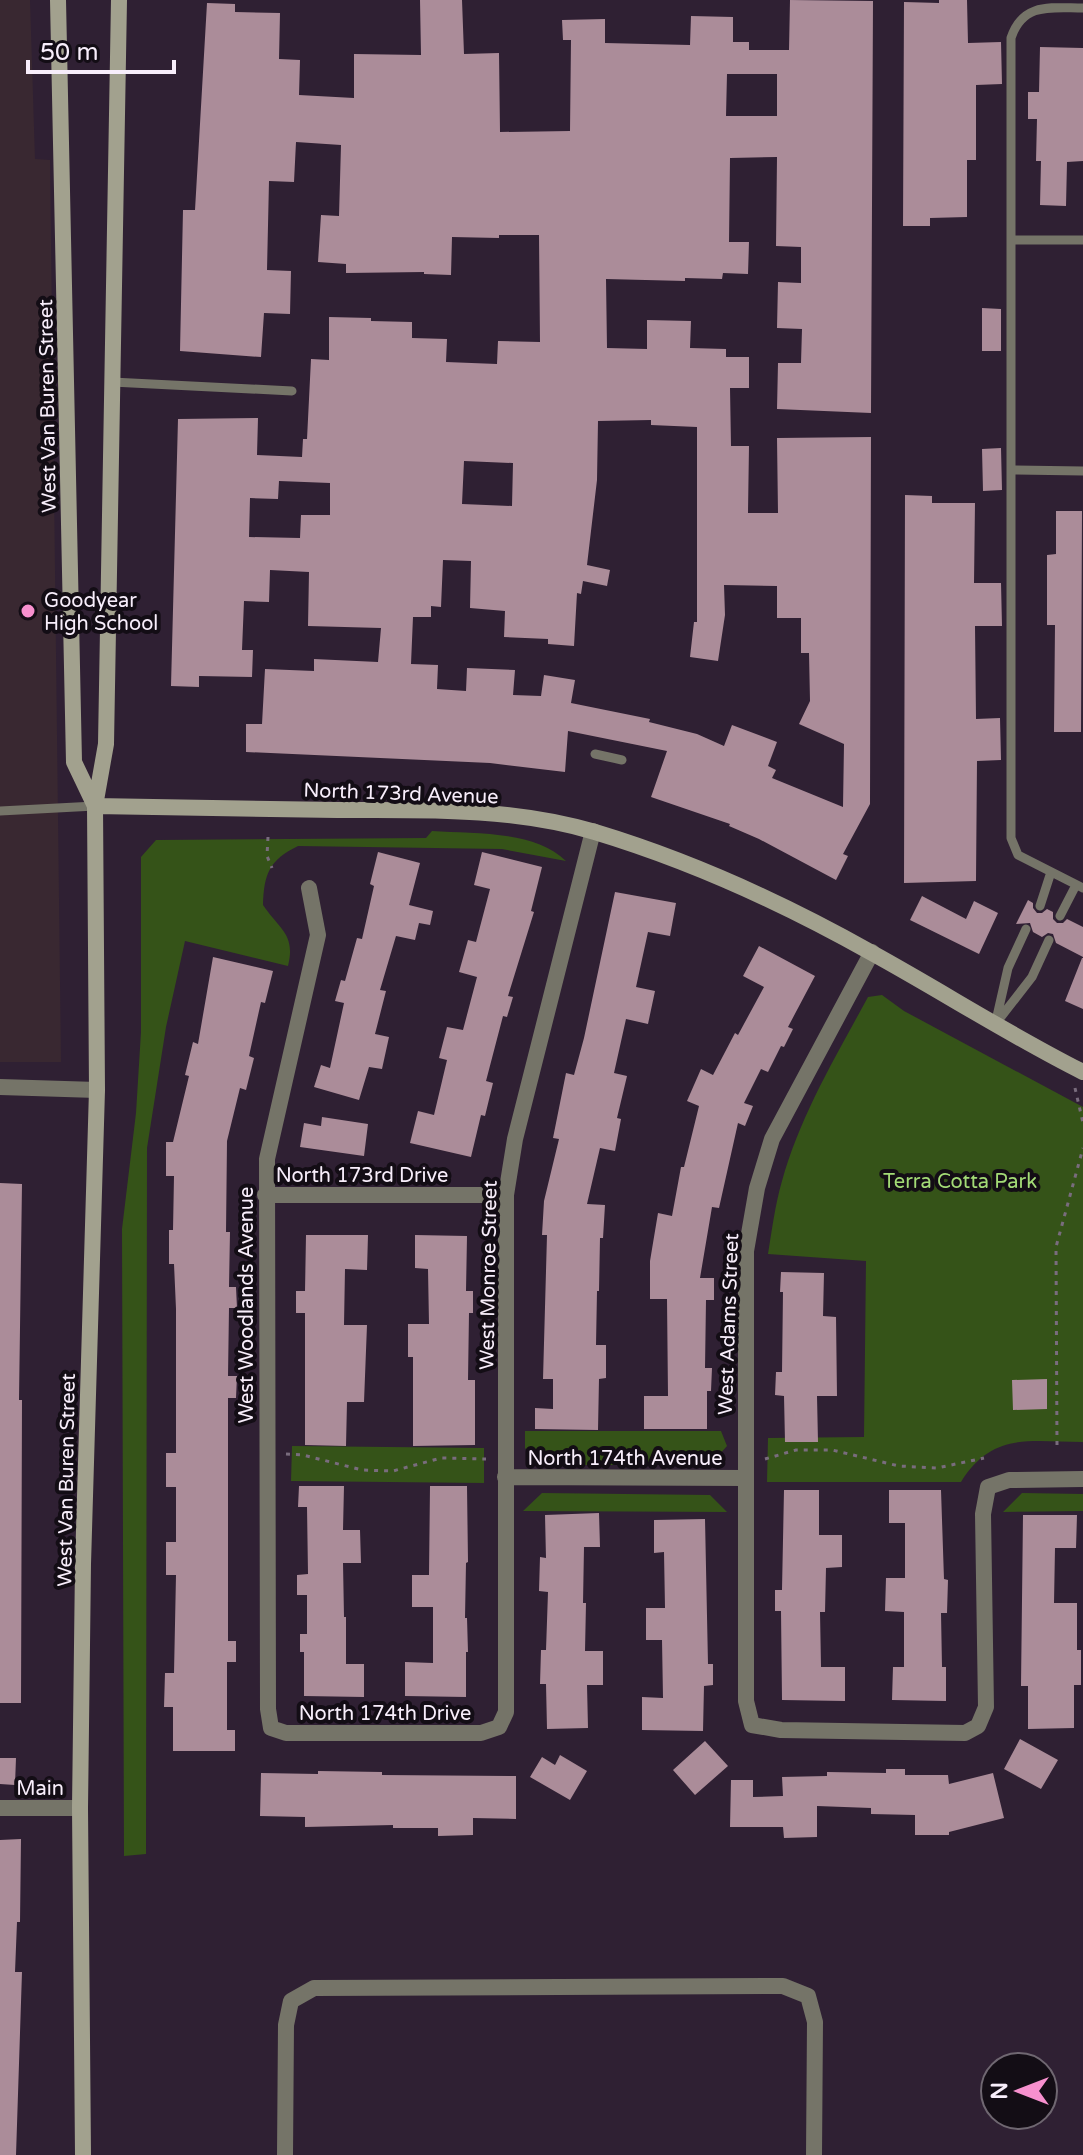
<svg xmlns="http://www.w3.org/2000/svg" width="1083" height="2155" font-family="'Varela Round',sans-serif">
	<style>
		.industrial { fill: #392831 }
		.green { fill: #355318 }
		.building { fill: #ab8c99; fill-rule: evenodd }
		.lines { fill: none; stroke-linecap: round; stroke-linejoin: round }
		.path { stroke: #796c7d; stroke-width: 3; stroke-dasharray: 4 6; stroke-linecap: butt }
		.lane { stroke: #757468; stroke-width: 9 }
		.street { stroke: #757468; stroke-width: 16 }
		.secondary { stroke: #a2a18e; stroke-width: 16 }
		.poi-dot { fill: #f790ce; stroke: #130d15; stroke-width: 3 }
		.labels { text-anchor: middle; stroke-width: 8; stroke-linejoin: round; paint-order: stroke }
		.street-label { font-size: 20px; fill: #f8eefb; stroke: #130d15 }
		.poi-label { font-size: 20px; fill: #f8eefb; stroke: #130d15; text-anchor: start }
		.park-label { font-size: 20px; fill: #a3db76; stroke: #130d15 }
	</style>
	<rect width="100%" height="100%" fill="#2f2033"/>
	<path class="industrial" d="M0,0H30L35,159L50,160L61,1062H0Z"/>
	<path class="green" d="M432,831C474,834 534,830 566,861L502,849L298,846C269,860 264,874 263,905C279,929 296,934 288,966L185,941L166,1027L147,1148L146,1854L124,1856L122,1229L136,1113L141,1032V857L156,840L426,838Z
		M882,995L904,1011L1083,1107V1442C1031,1442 993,1431 961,1482H767L768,1438L864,1437L866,1261L768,1254C772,1230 775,1205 782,1181C800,1116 836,1056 868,997Z
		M525,1431H721L727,1446L710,1465H553L536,1461L525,1448Z
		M292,1446L484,1448V1483L291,1481Z
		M542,1493L710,1495L727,1512L523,1511Z
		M1022,1493L1083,1494V1511L1003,1512Z"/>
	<path class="building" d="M420,0H462L464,54L499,53L500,132L570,131L571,40H563L562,20L605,19V43L690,45L691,16L733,17V42H749V50H789L790,0L873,1L871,413L777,409L778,363H801L802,329L777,328L778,282L801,283V247L776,246L777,157L730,158L729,242H749L748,274L723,273L722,279L685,278V281L606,279L607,348L647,349V320L691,321L690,348L726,349V357H749V388H730L731,446H749L748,513H778L777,438L871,437L870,804L843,854L848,856L836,880L759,839L729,826L730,824L651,797L667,751L568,731L565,772L490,763L246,752V724H262L265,669L314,671V659L378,662L381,628L308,626L309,572L270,570L269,602L244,601L242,650H253L252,677L199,676V687L171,686L178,419L258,418L257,455L302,457L303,439H307L311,359L329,360V317L371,318V321L412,322V338L447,339L446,362L497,364L498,341L540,342L539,235H499V238L452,237L451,275L424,274V272L346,273V264L318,262L321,215L339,216L341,145L296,142L294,182L269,181L267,270L291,271L290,314L264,313L261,357L180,351L183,210H195L207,3L235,4V12L280,13L279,59L300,60L299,95L354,98V54L421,55ZM727,74H777V116H726ZM651,420V425L697,427V622H694L690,657L718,661L725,615L724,585L777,586V618H801V653H809L810,701L799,724L844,744L843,807L772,778L776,770L768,766L777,742L732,725L724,746L697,734L649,722L650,719L571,703L575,680L544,675L541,696L513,695L515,670L467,668L466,691L437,689L438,665L411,664L413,617H431V606L441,607L443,560L471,561L470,608L505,611L504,637L548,639V644L574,646L577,593L581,594L583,581L607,586L610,570L587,565L597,480L598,421ZM464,461L513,463L512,506L462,504ZM279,481L330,483V515H301L300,538L249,537L250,498L278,499Z
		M939,0H967L968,43L1001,42L1002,84L976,85V160H967V217L930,218V226H903L904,2L939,3Z
		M1040,47L1083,48V161L1067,162L1066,206L1040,205L1041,161H1036L1037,119H1028V92H1039Z
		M982,308L1001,309V351H982Z
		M1001,448L1002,490L983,491L982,449Z
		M905,495L932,496V503H975L974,583H1001L1002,626H975L976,719L1000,718L1001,760L977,761L976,881L904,883Z
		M1056,511H1082L1081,732H1054L1055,625H1047V555L1056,554Z
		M378,852L420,863L409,905L433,911L430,925L419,923L415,940L396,936L380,990L386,991L375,1034L389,1037L382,1069L369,1067L359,1100L314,1087L321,1065L330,1068L344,1003L335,1001L341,980L345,981L357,938L362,939L374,886L370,884Z
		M482,852L542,867L531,911L534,912L508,996L513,997L507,1017L503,1016L486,1081L493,1083L485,1116L481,1115L471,1157L410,1143L418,1111L434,1115L447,1060L439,1058L447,1027L463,1030L477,977L459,972L468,940L476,942L490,889L474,885Z
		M615,892L676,903L670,936L648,932L636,987L655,991L648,1024L626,1019L614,1073L627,1076L617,1118L621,1119L615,1151L600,1148L587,1204L605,1205L603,1238H600L599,1291H597L596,1345H606V1378L599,1379L598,1430L535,1429V1408L553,1409V1379H543L547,1235H542L544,1201L559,1139L553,1138L566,1073L574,1075L584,1038Z
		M922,896L966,919L974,901L998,913L979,954L910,920Z
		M1028,900L1033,903V908L1037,913H1042L1047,909L1053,912V919L1057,923H1063L1067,919L1083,927V957L1056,943L1053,934L1048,933L1042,937L1033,932L1030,923L1016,924Z
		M759,946L815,976L788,1027L793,1029L784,1047L781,1046L768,1072L761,1069L744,1103L753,1106L745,1126L738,1123L719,1208L712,1207L700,1278H714V1300H706L705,1368H712L711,1391H707V1429H644V1396H668L667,1299H650V1261L658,1213L672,1216L681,1167H684L699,1106L687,1101L701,1069L713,1075L735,1033L738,1035L764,987L743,976Z
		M213,957L273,971L265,1003L261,1002L249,1056L254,1058L246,1090L240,1088L227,1141L226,1232H230L229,1287H236L237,1308H229L228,1376H237L236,1398H228V1641H236V1662H227V1730H235V1751H173V1707H164L165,1673H174L176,1575H166V1542H176V1487H166V1453H176V1309L174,1264H169V1230H173L174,1176H166V1142H173L189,1076L185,1075L193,1042L198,1044Z
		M1082,958H1083V1009L1065,1001Z
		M322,1117L368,1124L364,1156L300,1147L304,1123L321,1126Z
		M0,1183L22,1184L19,1400H22L21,1703H0Z
		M306,1235H368L367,1270L345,1269L344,1325H367L364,1402H347L346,1446L305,1445V1313H296V1291H305Z
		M415,1235L467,1236L466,1291H473V1313H469L468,1380H475V1445L413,1446V1357H408V1324H429L428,1269L415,1268Z
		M781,1272L824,1273L823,1316L836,1317L837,1396H817L818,1442H785L784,1396L775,1395L776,1372H782L783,1292H780Z
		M1047,1379V1409L1013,1410L1012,1380Z
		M299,1486H344L343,1530H360L361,1563H343L344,1617H346V1664H364V1697L304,1696V1652H300V1634H307V1595H297V1575L308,1574L307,1507H298Z
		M430,1486H467L468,1562L466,1563L465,1618H467L468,1652H466V1697L405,1696V1662L433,1663V1607H412V1575H429Z
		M784,1490H819V1535H842V1567L826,1568L825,1612H820L821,1667H845V1701L782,1700L781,1611H775V1590H782Z
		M889,1490H941L944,1579L948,1580L947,1613H941L942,1667H946V1701L892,1700L893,1667H904V1612L885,1611L886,1578H905V1523H889Z
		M599,1513L600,1547H584L583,1603H586L585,1651H603V1685H587L588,1728L547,1729L546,1684H540L541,1650H546L548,1592L539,1591L540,1557L546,1558L545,1515Z
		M1023,1515H1077L1076,1548H1055L1054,1603H1077V1650H1081V1685H1074V1728L1028,1729V1686H1021Z
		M705,1519L708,1664H713V1685L704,1686L703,1731L642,1730V1697L663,1698L662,1640H646V1608H665L664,1552L654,1553V1520Z
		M1020,1739L1058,1760L1041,1789L1004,1769Z
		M705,1741L728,1766L695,1795L673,1770Z
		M560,1755L587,1771L570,1800L530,1777L542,1757L555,1765Z
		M0,1758H16L15,1785L0,1784Z
		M886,1769H905V1775H948L949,1784L993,1773L1004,1818L949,1832V1835H915V1815L871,1814V1808L817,1806V1837L784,1838L783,1827H730L731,1780H753V1797L783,1796L782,1777L827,1776V1772L886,1773Z
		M318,1771L382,1772V1775L516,1776V1819L473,1818V1835L438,1836V1828H393V1825L305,1827V1817L260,1816L261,1773L318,1774Z
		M21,1839L20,1922H17L15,1972H22L16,2155H0V1840Z"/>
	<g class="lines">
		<path class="path" d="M268,837L267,856L272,868
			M1075,1088L1083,1123
			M1057,1445L1056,1247L1083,1148
			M286,1454L303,1455L362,1470L393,1471L441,1458L486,1459
			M765,1459L796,1450H832L899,1466L937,1468L984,1458"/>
		<path class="lane" d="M1083,8C1051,8 1023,2 1011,38V838L1018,855L1083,888
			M1011,240H1083
			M112,382L292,391
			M1011,470L1083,471
			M595,754L622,760
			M0,811L95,806
			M1040,906L1051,872
			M1060,916L1076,885
			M997,1022L1032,977L1049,940
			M995,1025L1008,968L1026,929"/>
		<path class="street" d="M309,888L318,935L267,1159L268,1709L271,1728L286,1733H481L499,1727L506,1712V1195L515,1139L593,831
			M872,952L772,1139L757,1188L746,1251V1701L752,1725L781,1730L965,1733L978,1726L986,1707L983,1514L988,1487L1009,1480L1083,1479
			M0,1087L97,1090
			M265,1195H506
			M505,1477L745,1478
			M0,1808H80
			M285,2155L286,2025L291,2001L314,1988L783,1986L808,1996L815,2022L814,2155"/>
		<path class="secondary" d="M58,0L74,762L95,806
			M95,806C175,808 256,809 337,810C422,810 512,807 595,832C691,861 785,904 872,953C943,992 1011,1036 1083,1072
			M83,2155L80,1808L83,1564L97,1090L95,806L106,744L119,0"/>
	</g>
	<circle class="poi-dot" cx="28" cy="611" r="8"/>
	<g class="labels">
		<g class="street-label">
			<text transform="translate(47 406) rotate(-91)" y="7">West Van Buren Street</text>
			<text transform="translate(401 793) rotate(2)" y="7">North 173rd Avenue</text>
			<text x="362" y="1182">North 173rd Drive</text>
			<text transform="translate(488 1275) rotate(-89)" y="7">West Monroe Street</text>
			<text transform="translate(246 1305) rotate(-90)" y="7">West Woodlands Avenue</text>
			<text transform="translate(728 1324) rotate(-88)" y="7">West Adams Street</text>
			<text x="625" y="1465">North 174th Avenue</text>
			<text transform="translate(66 1480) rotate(-89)" y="7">West Van Buren Street</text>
			<text x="385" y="1720">North 174th Drive</text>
			<text x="40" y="1795">Main</text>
		</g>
		<g class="poi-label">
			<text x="44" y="607">Goodyear<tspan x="44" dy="23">High School</tspan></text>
		</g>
		<g class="park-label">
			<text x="960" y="1188">Terra Cotta Park</text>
		</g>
	</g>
	<g transform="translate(1019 2091) rotate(270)"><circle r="38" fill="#130d15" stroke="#6f6771" stroke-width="2"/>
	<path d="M0-6L14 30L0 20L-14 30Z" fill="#f790ce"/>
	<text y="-12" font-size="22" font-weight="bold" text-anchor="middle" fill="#f8eefb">N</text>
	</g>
	<path d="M28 60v12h146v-12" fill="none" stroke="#f8eefb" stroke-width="4"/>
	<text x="40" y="60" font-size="24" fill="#f8eefb" stroke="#130d15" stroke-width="6" paint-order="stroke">50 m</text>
</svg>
